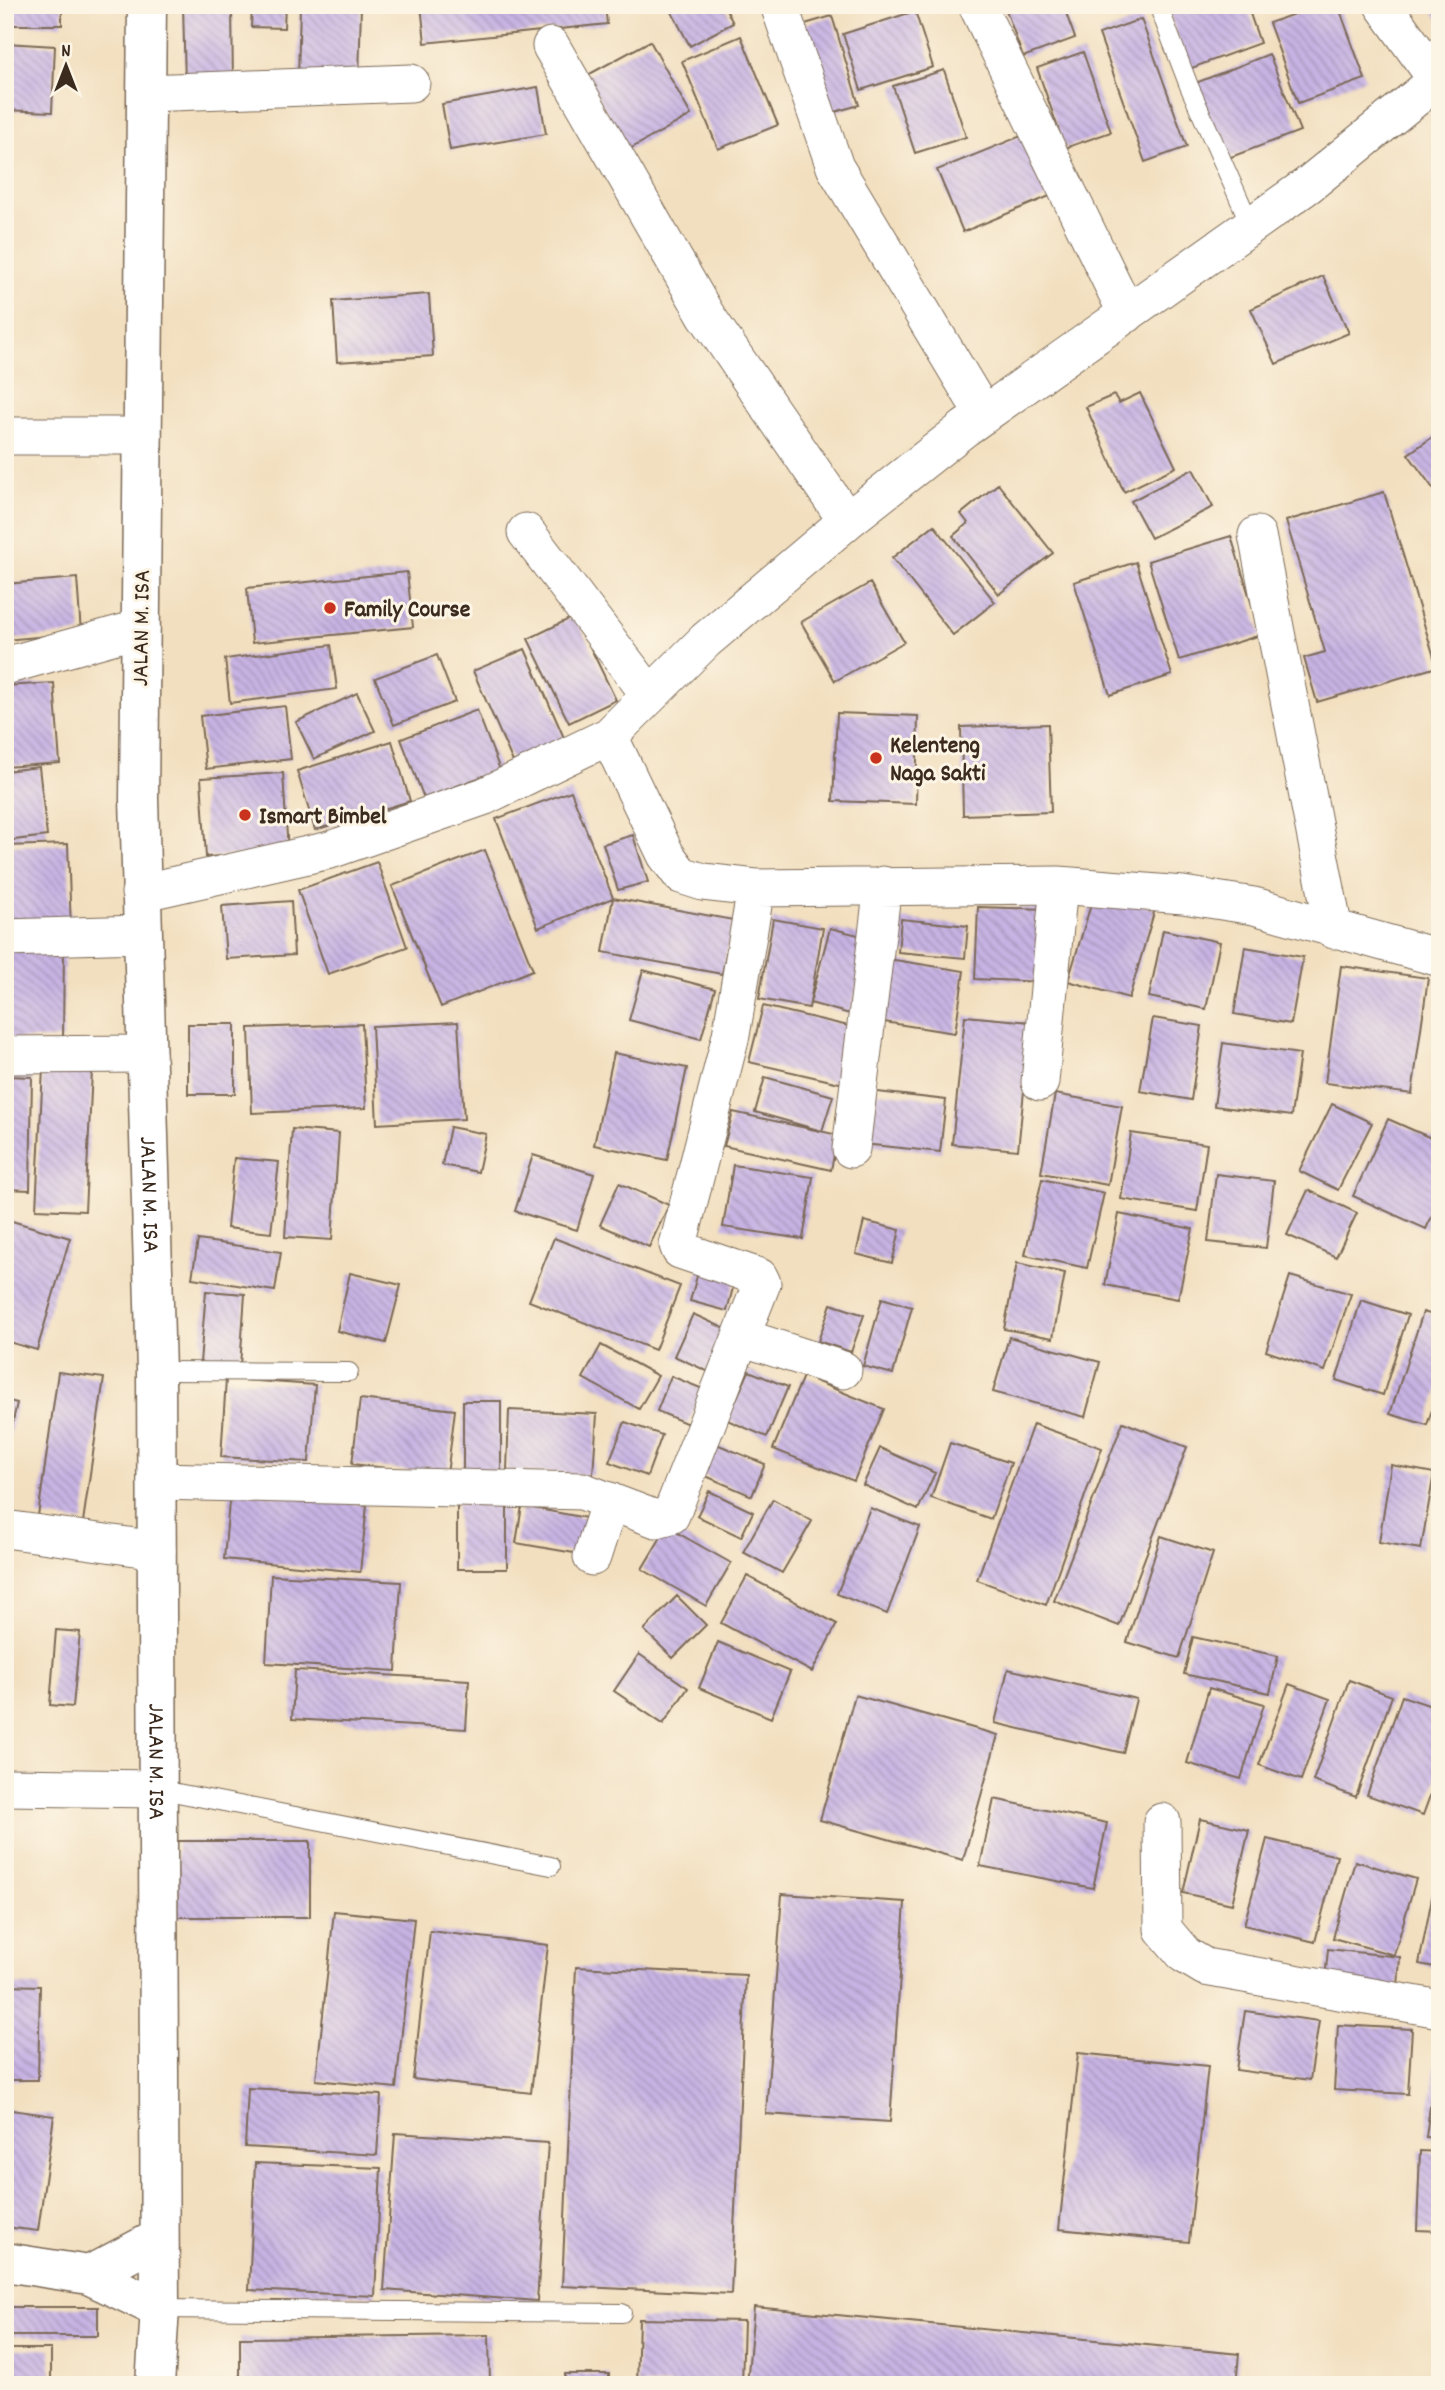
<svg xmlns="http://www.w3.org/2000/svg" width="1445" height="2390" font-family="Dekko,sans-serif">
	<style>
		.building { fill: url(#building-back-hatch) }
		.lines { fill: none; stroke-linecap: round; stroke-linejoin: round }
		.service-casing { stroke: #7b6956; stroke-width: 20 }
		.minor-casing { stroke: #7b6956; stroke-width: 39 }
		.tertiary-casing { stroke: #7b6956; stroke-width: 41 }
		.secondary-casing { stroke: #7b6956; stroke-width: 41 }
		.service { stroke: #fff; stroke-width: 18 }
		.minor { stroke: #fff; stroke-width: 37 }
		.tertiary { stroke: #fff; stroke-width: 38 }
		.secondary { stroke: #fff; stroke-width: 38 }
		.poi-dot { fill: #c8321e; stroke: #fcf5e5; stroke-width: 2.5 }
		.labels { text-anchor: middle; stroke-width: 6; stroke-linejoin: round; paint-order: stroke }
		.poi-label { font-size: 24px; font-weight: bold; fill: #3b2a1e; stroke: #fcf5e5; text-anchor: start }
		.street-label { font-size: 24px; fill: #3b2a1e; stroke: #fcf5e5 }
	</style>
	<defs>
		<pattern id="building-back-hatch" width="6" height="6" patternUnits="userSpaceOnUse" patternTransform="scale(1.75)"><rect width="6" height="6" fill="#c8b4e4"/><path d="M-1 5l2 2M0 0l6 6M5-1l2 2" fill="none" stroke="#a493b8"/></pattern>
	</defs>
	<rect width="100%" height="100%" fill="#fcf5e5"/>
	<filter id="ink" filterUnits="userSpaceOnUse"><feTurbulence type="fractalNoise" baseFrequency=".0143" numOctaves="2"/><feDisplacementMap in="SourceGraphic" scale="14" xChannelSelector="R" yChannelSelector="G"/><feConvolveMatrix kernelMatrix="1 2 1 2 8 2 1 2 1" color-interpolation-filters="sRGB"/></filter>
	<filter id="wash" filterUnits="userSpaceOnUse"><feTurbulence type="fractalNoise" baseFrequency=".00686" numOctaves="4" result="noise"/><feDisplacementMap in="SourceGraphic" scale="28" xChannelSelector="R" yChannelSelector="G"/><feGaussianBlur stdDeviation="1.57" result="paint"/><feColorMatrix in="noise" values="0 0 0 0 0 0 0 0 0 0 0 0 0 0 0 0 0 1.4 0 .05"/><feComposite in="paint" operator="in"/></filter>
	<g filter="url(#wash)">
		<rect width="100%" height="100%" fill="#f2dfbf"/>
		<g id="blocks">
			<path class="building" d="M5,5H62V25H5Z
				M183,5H232L233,84L185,85Z
				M252,5H285L284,28L251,27Z
				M300,5H361L359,80L298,78Z
				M421,5H605L607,24L425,43Z
				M668,5H724L733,23L690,46Z
				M1010,5H1063L1075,38L1023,57L1005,7Z
				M1074,5H1099L1078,14Z
				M1166,5H1247L1260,43L1189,69Z
				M1319,5H1338L1365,79L1298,103L1269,23Z
				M1428,5H1440V21Z
				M915,11L933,67L861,90L843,34Z
				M832,16L859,105L821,116L795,27Z
				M1141,19L1187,147L1145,162L1099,34Z
				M741,36L778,125L718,149L682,61Z
				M650,41L691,115L628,150L586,76Z
				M5,43L55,46L52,112L5,110Z
				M1083,52L1111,132L1065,148L1037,68Z
				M1269,54L1300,131L1223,160L1193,84Z
				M944,70L966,137L915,153L893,86Z
				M538,87L546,134L450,150L442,104Z
				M1031,132L1057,193L963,232L937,170Z
				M1323,276L1349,333L1276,364L1251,309Z
				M429,294L433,356L337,362L333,301Z
				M1140,393L1176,467L1124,492L1086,407L1114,395L1119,403Z
				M1440,432V498L1408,454Z
				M1193,469L1213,507L1151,538L1131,501Z
				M998,484L1053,553L999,594L953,536L968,523L961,514Z
				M1384,492L1437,667L1317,702L1304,658L1325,652L1286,521Z
				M934,525L995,602L953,635L892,558Z
				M1231,536L1261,635L1179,660L1148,561Z
				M1136,562L1172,675L1110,695L1074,582Z
				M407,572L413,627L252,643L247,588Z
				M77,578L81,633L5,640V584Z
				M870,583L904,642L835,681L801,622Z
				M575,616L616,700L569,723L528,639Z
				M331,645L337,689L230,703L225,659Z
				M525,649L565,740L513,762L473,671Z
				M437,655L455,702L394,725L375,678Z
				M54,683L60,763L5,767V686Z
				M357,693L375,731L314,759L296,722Z
				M285,706L291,759L206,769L200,716Z
				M477,710L500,770L424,798L401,739Z
				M837,713L918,716L916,804L833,801Z
				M1048,724L1051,812L963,815L961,727Z
				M392,741L410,801L315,830L297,771Z
				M39,767L47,836L5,841V771Z
				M283,773L288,852L206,857L201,778Z
				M571,791L613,898L538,928L496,819Z
				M633,835L648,882L618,890L603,844Z
				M68,844L71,931L5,933V846Z
				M485,850L533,970L441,1007L392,886Z
				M377,862L407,947L328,974L298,890Z
				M1095,891L1155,909L1129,998L1068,981Z
				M613,898L733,920L722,974L603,952Z
				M291,901L294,955L226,959L222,906Z
				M978,907L1047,909L1044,982L975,979Z
				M773,919L823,928L809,1008L759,999Z
				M901,919L968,926L965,958L898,952Z
				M830,928L870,938L850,1014L810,1003Z
				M1163,930L1220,942L1206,1009L1149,997Z
				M5,946L64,947L63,1039H5Z
				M1245,947L1303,957L1291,1024L1234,1014Z
				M882,958L964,971L955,1033L871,1020Z
				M1341,966L1428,978L1412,1094L1325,1083Z
				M643,970L715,989L701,1039L629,1020Z
				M763,1006L857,1028L844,1084L749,1062Z
				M965,1016L1031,1022L1018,1150L952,1144Z
				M1153,1018L1202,1026L1191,1100L1140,1091Z
				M458,1022L464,1119L377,1124L372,1026Z
				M188,1024H235V1094H188Z
				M362,1024L366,1108L252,1113L249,1028Z
				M1223,1043L1300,1054L1291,1116L1214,1106Z
				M614,1053L687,1068L667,1160L594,1145Z
				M43,1068L92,1071L85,1211L36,1209Z
				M5,1076L32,1077L30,1190L5,1189Z
				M765,1077L833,1096L822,1131L755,1112Z
				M869,1091L946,1100L940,1152L863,1144Z
				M1055,1094L1122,1106L1108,1185L1041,1173Z
				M1332,1104L1372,1123L1338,1190L1299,1171Z
				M733,1112L838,1135L831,1170L724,1146Z
				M1388,1119L1440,1142V1199L1426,1229L1353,1196Z
				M450,1127L486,1134L478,1172L442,1165Z
				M292,1129L339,1133L332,1240L285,1237Z
				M1131,1133L1207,1144L1197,1211L1121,1199Z
				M533,1155L594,1174L577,1230L515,1211Z
				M234,1158L279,1162L271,1233L227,1228Z
				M733,1165L813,1177L803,1239L723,1227Z
				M1216,1174L1274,1181L1266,1248L1208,1242Z
				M1042,1179L1104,1193L1087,1268L1025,1255Z
				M619,1183L669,1205L649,1247L600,1225Z
				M1308,1190L1357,1213L1336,1257L1287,1235Z
				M1119,1214L1193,1229L1178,1299L1105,1285Z
				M5,1219L70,1238L37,1350L5,1341Z
				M864,1221L900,1230L892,1263L856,1254Z
				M554,1238L680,1286L655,1350L529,1301Z
				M198,1240L281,1252L275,1291L192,1278Z
				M1017,1263L1065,1273L1053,1338L1004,1329Z
				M699,1269L735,1280L727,1311L690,1301Z
				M350,1273L401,1285L386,1343L337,1331Z
				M1290,1276L1351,1294L1325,1371L1266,1351Z
				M206,1291L245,1294L240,1366L200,1363Z
				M882,1298L912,1307L893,1374L863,1366Z
				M1361,1300L1408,1315L1383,1395L1336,1380Z
				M831,1304L864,1315L851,1352L818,1341Z
				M1423,1312L1440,1317V1385L1427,1425L1390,1414Z
				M693,1314L728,1330L709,1372L674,1356Z
				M1009,1337L1100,1362L1085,1417L993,1392Z
				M601,1345L658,1376L639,1409L583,1378Z
				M749,1371L788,1387L767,1437L727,1420Z
				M58,1372L104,1378L83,1522L38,1516Z
				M671,1376L703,1389L688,1424L657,1411Z
				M803,1376L884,1409L854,1481L773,1449Z
				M226,1379L315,1385L309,1462L221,1457Z
				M360,1399L455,1410L447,1475L352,1464Z
				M5,1400L17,1403L6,1452H5Z
				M463,1401H501V1471H463Z
				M509,1410L597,1414L593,1475L507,1471Z
				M625,1422L662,1435L647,1476L609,1462Z
				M1123,1422L1187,1447L1119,1626L1054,1601Z
				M1033,1424L1102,1448L1046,1605L977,1580Z
				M714,1443L765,1464L752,1496L701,1474Z
				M950,1443L1011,1463L991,1519L931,1498Z
				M880,1448L935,1473L918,1510L863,1485Z
				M1391,1465L1434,1473L1421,1549L1379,1542Z
				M230,1491L367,1505L360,1572L224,1559Z
				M709,1491L753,1512L741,1537L697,1516Z
				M773,1499L812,1521L782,1573L743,1552Z
				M457,1503H507V1569H457Z
				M522,1506L592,1519L586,1555L516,1543Z
				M870,1508L920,1527L887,1614L837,1594Z
				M667,1527L731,1563L706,1606L642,1569Z
				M1161,1536L1213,1553L1179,1658L1127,1642Z
				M271,1575L401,1582L396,1671L266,1663Z
				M747,1576L837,1624L812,1672L721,1623Z
				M677,1596L706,1625L673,1658L644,1630Z
				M56,1630L80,1632L73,1707L50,1705Z
				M1193,1637L1278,1656L1270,1693L1184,1674Z
				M718,1642L790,1672L771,1718L699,1688Z
				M639,1654L688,1688L663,1724L614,1691Z
				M1008,1669L1136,1699L1123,1753L995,1723Z
				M295,1670L469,1680L466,1729L292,1719Z
				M1349,1680L1392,1696L1356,1797L1313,1781Z
				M1289,1684L1330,1699L1301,1780L1259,1765Z
				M1209,1688L1264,1704L1241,1779L1187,1763Z
				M855,1695L998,1735L963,1860L820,1820Z
				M1402,1696L1440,1709V1768L1423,1815L1367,1795Z
				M994,1799L1107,1823L1093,1888L980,1866Z
				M1200,1819L1249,1830L1232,1904L1183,1893Z
				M1267,1839L1337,1856L1315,1942L1244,1925Z
				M177,1841H310V1917H177Z
				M1355,1861L1416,1879L1394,1955L1333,1938Z
				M1437,1872H1440V1968L1419,1964Z
				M782,1894L905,1902L890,2122L766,2114Z
				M334,1911L414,1919L396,2088L316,2080Z
				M430,1931L548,1945L531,2093L413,2079Z
				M1328,1949L1400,1957L1398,1988L1325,1980Z
				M576,1967L746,1975L731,2294L562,2286Z
				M5,1985L40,1986L38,2080H5Z
				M1245,2011L1319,2021L1310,2080L1236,2070Z
				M1338,2025L1412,2029L1408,2094L1334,2090Z
				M1438,2044H1440V2138L1426,2137Z
				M1078,2053L1208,2066L1189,2242L1059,2229Z
				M248,2088L381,2095L377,2155L245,2147Z
				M5,2109L54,2116L38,2231L5,2227Z
				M395,2133L548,2143L537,2301L384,2290Z
				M1420,2151L1440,2152V2231L1417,2230Z
				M255,2163L381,2168L375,2296L249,2290Z
				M5,2307H98V2336H5Z
				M754,2307L1239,2354L1236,2385H747Z
				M639,2319L744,2321L742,2385H637Z
				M489,2335L490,2385H240V2338Z
				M5,2349H51V2385H5Z
				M565,2374H609V2385H565Z"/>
		</g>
	</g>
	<g filter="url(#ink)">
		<use href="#blocks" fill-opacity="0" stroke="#7b6956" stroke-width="2"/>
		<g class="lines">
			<g class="service-casing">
				<path id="service" d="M1158,5L1189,86L1251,226
					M156,1371L349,1372
					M157,1789L551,1866
					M160,2309L622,2313"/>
			</g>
			<g class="minor-casing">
				<path id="minor" d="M779,5L835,167L984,415
					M977,5L1127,314
					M1383,5L1437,80
					M551,46L706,315L847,521
					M146,93L411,83
					M5,436H143
					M526,532L649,694
					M1257,535L1334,930
					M5,666L141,628
					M609,736L666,855L681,875L703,882L756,888L1059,885L1183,895L1254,906L1440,958
					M140,893L330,850L485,796L609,736L706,640L847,521L965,428L1308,185L1440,78
					M5,938L141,934
					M5,1055L147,1054
					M1040,1082L1059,885
					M851,1149L883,885
					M741,1337L843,1370
					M156,1481L582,1491L656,1519L671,1515L762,1283L759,1277L680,1250L678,1245L731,1035L756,888
					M5,1529L157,1550
					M592,1557L610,1501
					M5,1787L157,1789
					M1162,1822L1163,1929L1185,1955L1205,1967L1440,2009"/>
			</g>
			<g class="tertiary-casing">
				<path id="tertiary" d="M5,2262L89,2275L160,2309
					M89,2275L159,2238"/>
			</g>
			<g class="secondary-casing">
				<g id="secondary">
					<path id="s1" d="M147,5L139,799L156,1371L160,2309L155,2385"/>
				</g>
			</g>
			<use href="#service" class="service"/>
			<use href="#minor" class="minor"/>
			<use href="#tertiary" class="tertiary"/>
			<use href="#secondary" class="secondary"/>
		</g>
	</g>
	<g class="poi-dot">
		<circle cx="330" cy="608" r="7"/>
		<circle cx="876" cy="758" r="7"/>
		<circle cx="245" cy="815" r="7"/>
	</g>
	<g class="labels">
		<g class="poi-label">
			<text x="344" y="616">Family Course</text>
			<text x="890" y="752">Kelenteng<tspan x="890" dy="28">Naga Sakti</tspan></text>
			<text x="259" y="823">Ismart Bimbel</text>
		</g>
		<g class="street-label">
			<text transform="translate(140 628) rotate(-89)" y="8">JALAN M. ISA</text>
			<text dy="8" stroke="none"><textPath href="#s1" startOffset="1190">JALAN M. ISA</textPath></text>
			<text dy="8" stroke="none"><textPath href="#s1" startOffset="1757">JALAN M. ISA</textPath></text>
		</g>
	</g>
	<rect width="1445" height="2390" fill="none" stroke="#fcf5e5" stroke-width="28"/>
	<g transform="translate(66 66)" stroke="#fcf5e5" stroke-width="5" paint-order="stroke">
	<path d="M0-5L12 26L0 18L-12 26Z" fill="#3b2a1e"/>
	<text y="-10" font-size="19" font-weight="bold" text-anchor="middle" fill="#3b2a1e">N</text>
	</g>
</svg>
